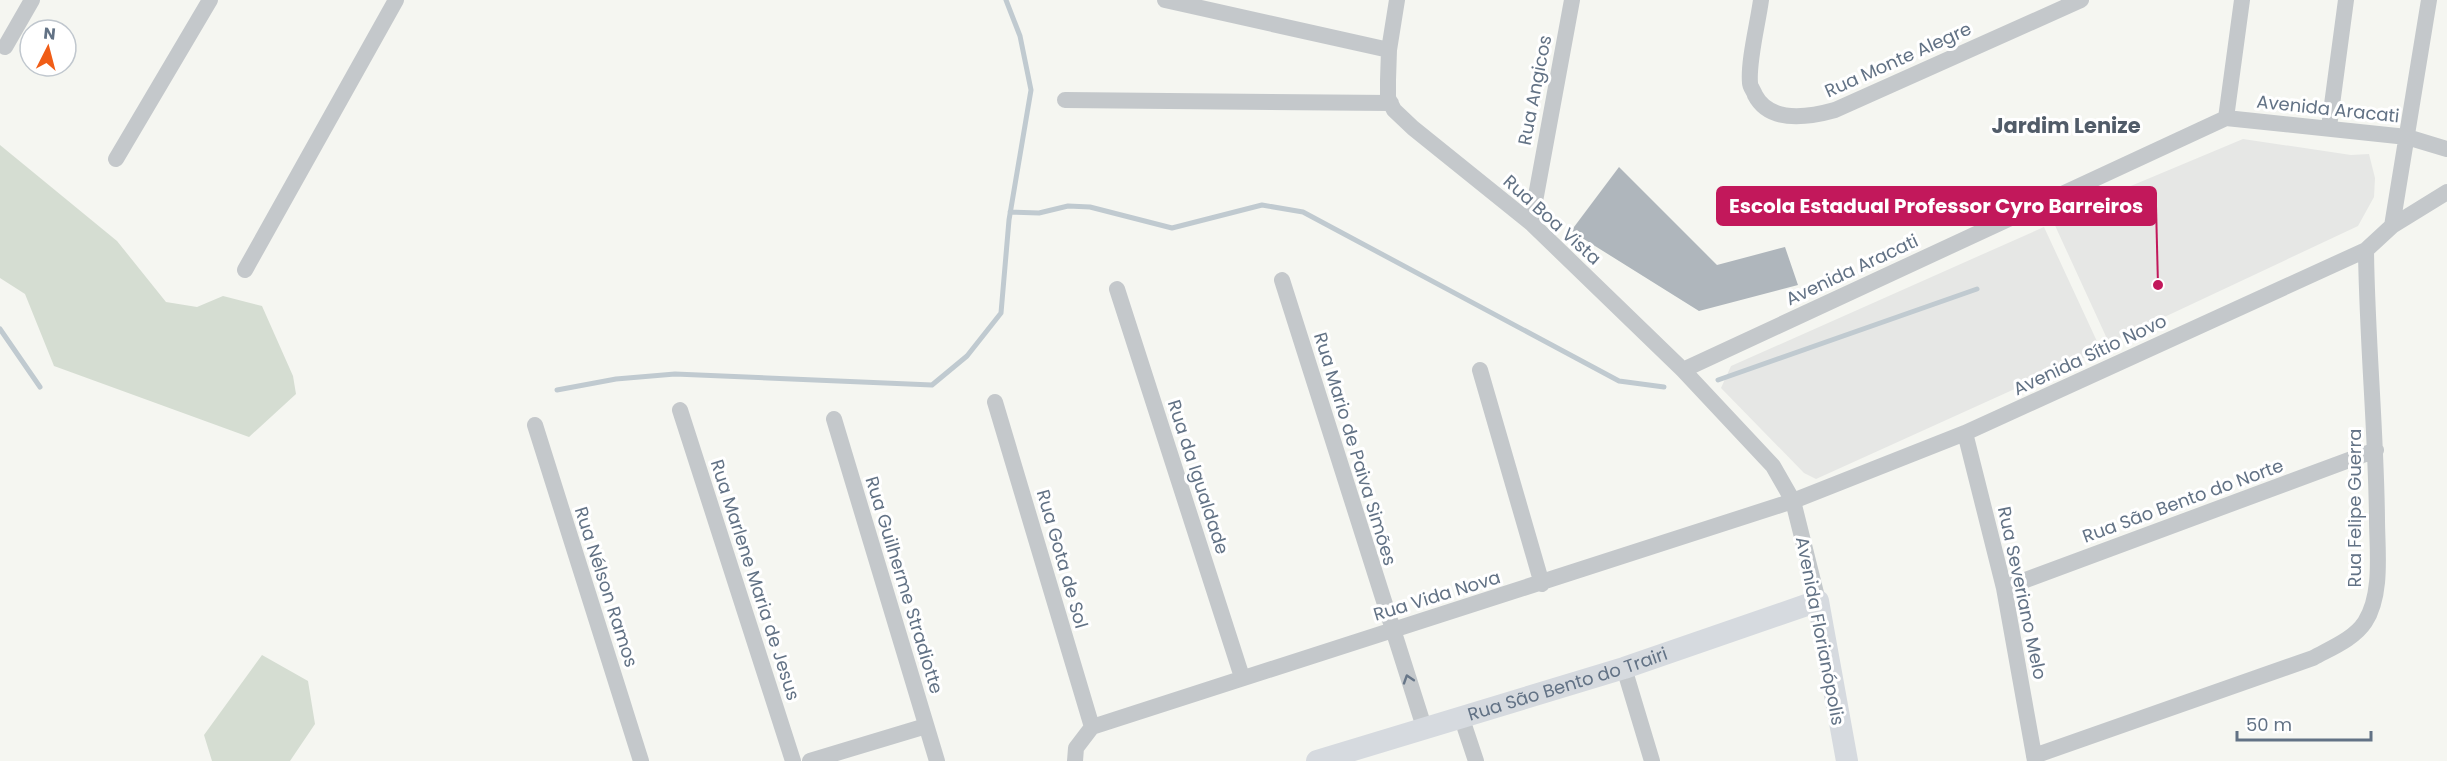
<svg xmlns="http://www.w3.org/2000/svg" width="2447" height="761" font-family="Poppins,sans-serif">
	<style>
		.built { fill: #e6e7e5 }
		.green { fill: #d5ddd2 }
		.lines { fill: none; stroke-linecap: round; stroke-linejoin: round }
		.stream { stroke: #c0cad0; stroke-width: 5 }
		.building { fill: #afb6bc }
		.street { stroke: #c4c8cb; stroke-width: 16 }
		.secondary { stroke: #d6dadf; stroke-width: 22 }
		.oneway { stroke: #677688 }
		.labels { text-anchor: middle; stroke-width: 6; stroke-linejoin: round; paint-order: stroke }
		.street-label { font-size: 18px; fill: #627285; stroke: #fff }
		.quarter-label { font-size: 21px; font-weight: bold; fill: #515c69; stroke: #fff }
		.leader { fill: none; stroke: #c2185b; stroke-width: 2 }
		.callout-dot { fill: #c2185b; stroke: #fff; stroke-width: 2 }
		.callout { fill: #c2185b; stroke: #c2185b; stroke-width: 2 }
		.callout-label { font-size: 20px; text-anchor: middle; font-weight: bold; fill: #fff }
	</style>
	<rect width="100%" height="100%" fill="#f5f6f1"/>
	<path class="built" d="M2243,139L2351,155L2369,154L2375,178L2374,197L2358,226L2109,343L2052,219Z
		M2044,227L2101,350L1816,479L1804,473L1721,388L1731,366Z"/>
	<path class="green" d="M0,145L117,241L166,302L197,307L223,296L262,306L293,376L296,394L249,437L54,366L25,294L0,278Z
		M262,655L308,681L315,724L290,761H212L204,735Z"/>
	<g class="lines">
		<path class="stream" d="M1010,212L1039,213L1068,206L1090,207L1172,228L1262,205L1303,212L1619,381L1664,387
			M0,329L40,387
			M1718,380L1977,289
			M557,390L616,379L675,374L932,385L967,356L1001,313L1009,220L1031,90L1020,36L1006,0"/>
	</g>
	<path class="building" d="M1619,167L1717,265L1785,247L1798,285L1699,311L1571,231Z"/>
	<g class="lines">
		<path class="street" d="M1165,0L1389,50
			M1397,0L1389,50L1388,80V98L1394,110L1413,128L1531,223L1683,370L1773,466L1793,501L1818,601
			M1761,0C1758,23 1748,61 1750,83C1750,87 1754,91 1755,95C1770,124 1810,117 1835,110L2081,0
			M5,47L32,0
			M1065,100L1391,103
			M2226,118L2242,0
			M2329,127L2346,0
			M116,159L210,0
			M1531,223L1572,0
			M2392,226L2429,0
			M245,270L396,0
			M1282,280L1424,727
			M1117,289L1242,677
			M1480,370L1542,584
			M1683,370L2226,118L2407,137L2447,149
			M995,402L1092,727
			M680,410L793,761
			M834,419L937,761
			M535,425L641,761
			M1965,433L2004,588L2035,761
			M2004,588L2376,450
			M1624,668L1652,761
			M1461,716L1476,761
			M1092,727L1793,501L1965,433L2366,250L2392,226L2447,192
			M2034,756L2313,658C2331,648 2354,639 2365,622C2383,594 2377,550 2377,519C2376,429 2367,340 2366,250
			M810,761L926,726
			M1075,761L1076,748L1092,727"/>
		<path class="secondary" id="s1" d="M1317,761L1624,668L1818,601L1847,761"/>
	</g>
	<defs><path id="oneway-chevron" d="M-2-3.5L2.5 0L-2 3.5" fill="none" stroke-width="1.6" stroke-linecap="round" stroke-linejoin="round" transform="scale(1.5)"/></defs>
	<use class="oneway" href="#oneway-chevron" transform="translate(1408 679) rotate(-108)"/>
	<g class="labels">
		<g class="street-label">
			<text transform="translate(1898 60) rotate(-24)" y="6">Rua Monte Alegre</text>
			<text transform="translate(1535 90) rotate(-79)" y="6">Rua Angicos</text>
			<text transform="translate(2328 109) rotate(6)" y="6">Avenida Aracati</text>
			<text transform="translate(1552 220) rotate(42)" y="6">Rua Boa Vista</text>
			<text transform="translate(1852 270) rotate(-25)" y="6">Avenida Aracati</text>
			<text transform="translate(2090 355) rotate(-25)" y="6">Avenida Sítio Novo</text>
			<text transform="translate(1355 449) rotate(73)" y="6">Rua Mario de Paiva Simões</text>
			<text transform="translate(1198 477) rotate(72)" y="6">Rua da Igualdade</text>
			<text transform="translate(2183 501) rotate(-20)" y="6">Rua São Bento do Norte</text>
			<text transform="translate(2355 508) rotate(-90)" y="6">Rua Felipe Guerra</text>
			<text transform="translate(1062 559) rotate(74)" y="6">Rua Gota de Sol</text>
			<text transform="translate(755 580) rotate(72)" y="6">Rua Marlene Maria de Jesus</text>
			<text transform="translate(904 585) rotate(73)" y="6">Rua Guilherme Stradiotte</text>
			<text transform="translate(606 587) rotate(72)" y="6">Rua Nélson Ramos</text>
			<text transform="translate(2022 593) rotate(78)" y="6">Rua Severiano Melo</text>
			<text transform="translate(1437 596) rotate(-17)" y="6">Rua Vida Nova</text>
			<text transform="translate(1820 631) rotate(79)" y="6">Avenida Florianópolis</text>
			<text dy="6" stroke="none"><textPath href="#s1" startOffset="262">Rua São Bento do Trairi</textPath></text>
		</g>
		<g class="quarter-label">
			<text x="2066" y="133">Jardim Lenize</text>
		</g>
	</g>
	<path class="leader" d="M2158 285L2156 206"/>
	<circle class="callout-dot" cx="2158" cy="285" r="6"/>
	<rect class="callout" x="1717" y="187" width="439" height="38" rx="6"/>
	<g class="callout-label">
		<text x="1936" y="213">Escola Estadual Professor Cyro Barreiros</text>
	</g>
	<g transform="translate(48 48) rotate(6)"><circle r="28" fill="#ffffff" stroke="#c0c7ce" stroke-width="1.5"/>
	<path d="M0-4.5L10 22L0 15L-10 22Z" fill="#f05d17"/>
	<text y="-9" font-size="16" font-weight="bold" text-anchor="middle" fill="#627285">N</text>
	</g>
	<path d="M2237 731v9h134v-9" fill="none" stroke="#627285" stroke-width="3"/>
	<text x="2246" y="731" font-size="18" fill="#627285" stroke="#ffffff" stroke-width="4.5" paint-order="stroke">50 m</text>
</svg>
